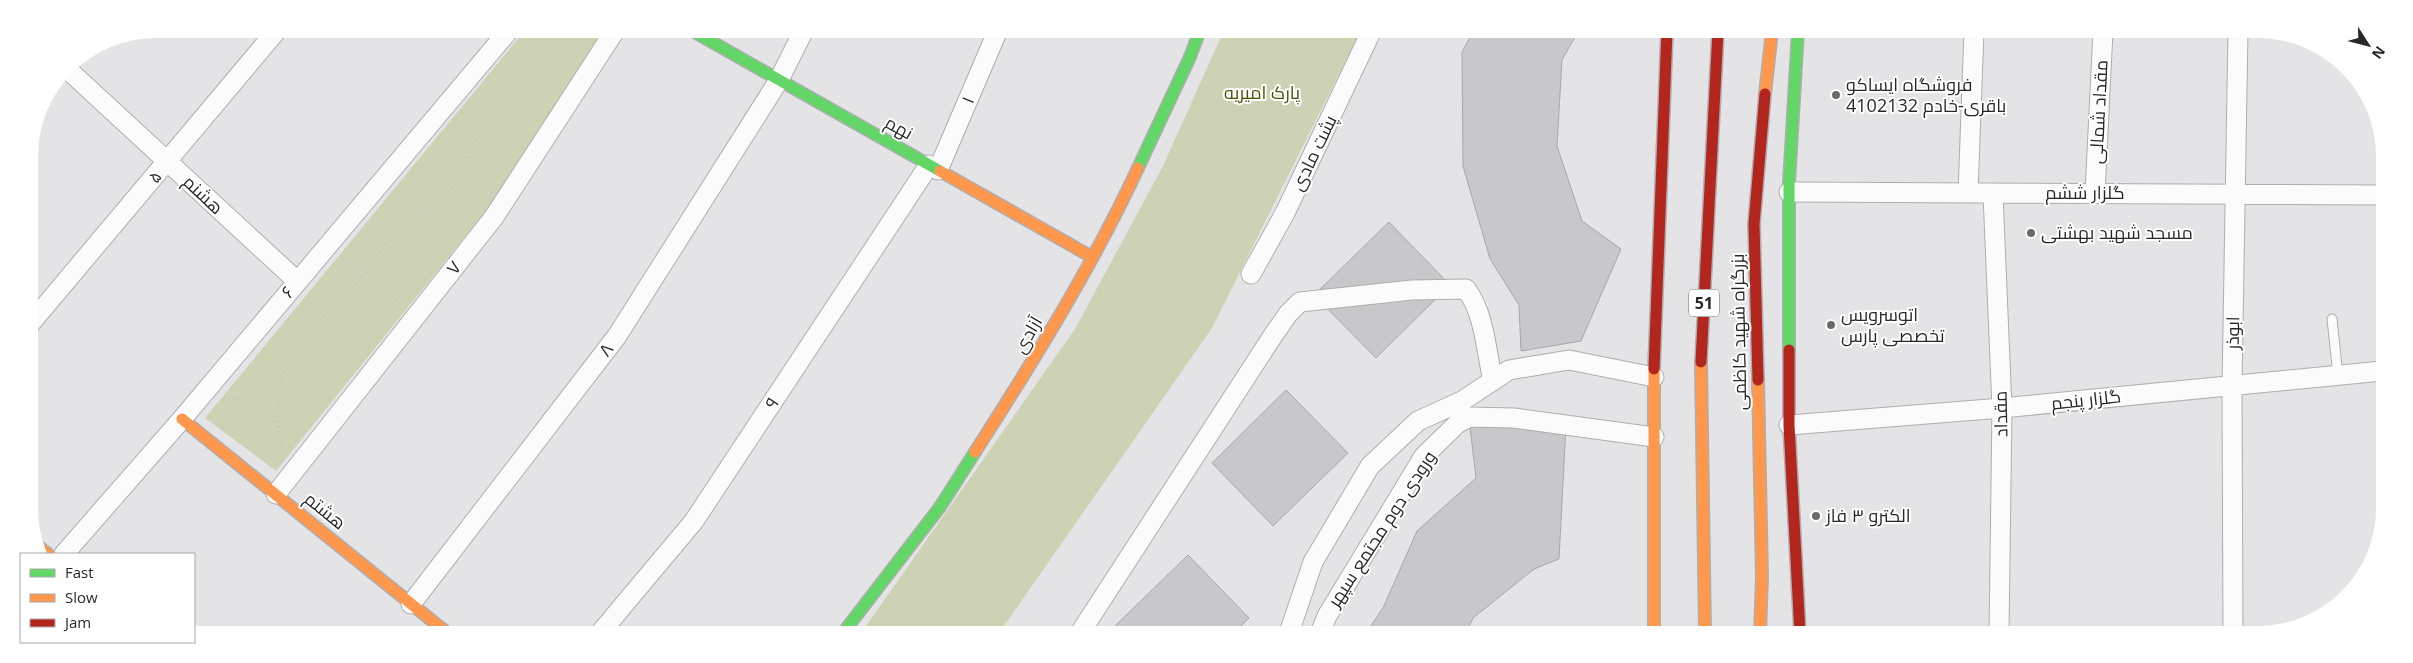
<svg xmlns="http://www.w3.org/2000/svg" width="2413" height="663" font-family="'Open Sans',Cairo,sans-serif">
	<style>
		.green { fill: #ced2b4 }
		.building { fill: #c8c7ca; stroke: #a8a7a9 }
		.lines { fill: none; stroke-linecap: round; stroke-linejoin: round }
		.lane-casing { stroke: #aeaeaf; stroke-width: 11 }
		.street-casing { stroke: #aeaeaf; stroke-width: 21 }
		.fast-casing { stroke: #aeaeaf; stroke-width: 14 }
		.slow-casing { stroke: #aeaeaf; stroke-width: 14 }
		.jam-casing { stroke: #aeaeaf; stroke-width: 14 }
		.path { stroke: #c4c4c6; stroke-width: 3; stroke-dasharray: 1 4; stroke-linecap: butt }
		.lane { stroke: #fbfbfb; stroke-width: 9 }
		.street { stroke: #fbfbfb; stroke-width: 19 }
		.fast { stroke: #63d668; stroke-width: 11 }
		.slow { stroke: #ff974d; stroke-width: 11 }
		.jam { stroke: #b3261e; stroke-width: 11 }
		.poi-dot { fill: #6a6a6c; stroke: #fff; stroke-width: 2 }
		.labels { text-anchor: middle; stroke-width: 4; stroke-linejoin: round; paint-order: stroke }
		.shield { fill: #fff; stroke: #68686a; stroke-width: 1 }
		.shield-label { font-size: 16px; font-weight: bold; fill: #28282a }
		.poi-label { font-size: 18px; fill: #28282a; stroke: #fff; text-anchor: start }
		.park-label { font-size: 18px; fill: #4b4f04; stroke: #fff }
		.street-label { font-size: 18px; fill: #28282a; stroke: #fff }
	</style>
	<rect width="100%" height="100%" fill="#e4e4e7"/>
	<path class="green" d="M526,29H606L488,208L276,471L205,418Z
		M1224,30H1361L1212,328L999,633H861L1075,329L1163,166Z"/>
	<path class="building" d="M1474,30H1579L1562,60L1557,146L1582,221L1621,249L1581,341L1521,351L1519,305L1490,259L1463,166L1462,52Z
		M1389,222L1450,285L1376,358L1314,295Z
		M1286,390L1348,453L1273,526L1212,463Z
		M1514,414L1566,426L1559,559L1534,569L1473,618L1466,633H1366L1383,608L1417,531L1476,478L1470,427Z
		M1188,555L1249,618L1234,633H1118L1113,628Z"/>
	<g class="lines">
		<g class="lane-casing">
			<path id="lane" d="M2332,319L2338,376"/>
		</g>
		<g class="street-casing">
			<path id="street" d="M65,67L297,281
				M938,170L998,30
				M1789,192L2382,195
				M1968,193L1974,31
				M2095,193L2103,31
				M1993,194L2002,408L1999,634
				M1251,274L1285,213L1372,30
				M30,324L278,29
				M1789,425L2002,408L2382,371
				M276,494L494,217L616,29
				M64,554L182,419L510,29
				M411,604L617,336L779,80L804,30
				M601,632L694,521L929,165
				M1080,633L1274,334L1288,314L1300,302L1412,290L1466,289C1485,314 1486,351 1493,381
				M1289,633L1313,562L1370,466L1418,421L1462,401L1509,370L1569,360L1654,377
				M1320,633L1327,616L1424,456L1458,423L1470,417L1514,418L1654,437
				M2233,634L2232,386L2238,31"/>
		</g>
		<g class="fast-casing">
			<path id="fast" d="M689,29L940,171
				M1138,168L1190,57L1200,30
				M1789,350V183L1798,31
				M843,633L940,507L975,452"/>
		</g>
		<g class="slow-casing">
			<path id="slow" d="M1765,94L1772,31
				M940,171L1092,257
				M1701,362L1705,633
				M1758,380L1762,577L1760,633
				M182,419L446,632
				M975,452C1034,360 1092,267 1138,168
				M39,547L48,554
				M1654,633V369"/>
		</g>
		<g class="jam-casing">
			<path id="jam" d="M1789,350V425L1800,634
				M1701,362L1718,31
				M1654,369L1667,31
				M1758,380L1754,224L1765,94"/>
		</g>
		<path class="path" d="M341,257L366,273L403,306
			M223,400L246,396L277,417L283,455
			M277,417L281,379L302,338L366,273L392,235L413,217L439,207L468,165L470,145C506,111 533,72 558,29"/>
		<use href="#lane" class="lane"/>
		<use href="#street" class="street"/>
		<use href="#fast" class="fast"/>
		<use href="#slow" class="slow"/>
		<use href="#jam" class="jam"/>
	</g>
	<g class="poi-dot">
		<circle cx="1836" cy="95" r="5"/>
		<circle cx="2031" cy="233" r="5"/>
		<circle cx="1831" cy="325" r="5"/>
		<circle cx="1816" cy="516" r="5"/>
	</g>
	<g class="labels">
		<rect class="shield" x="1689" y="289.5" width="30" height="27" rx="4"/>
		<g class="shield-label">
			<text x="1704" y="309">51</text>
		</g>
		<g class="poi-label">
			<text x="1846" y="91">فروشگاه ایساکو<tspan x="1846" dy="21">باقری-خادم 4102132</tspan></text>
			<text x="2041" y="239">مسجد شهید بهشتی</text>
			<text x="1841" y="321">اتوسرویس<tspan x="1841" dy="21">تخصصی پارس</tspan></text>
			<text x="1826" y="522">الکترو ۳ فاز</text>
		</g>
		<g class="park-label">
			<text x="1262" y="99">پارک امیریه</text>
		</g>
		<g class="street-label">
			<text transform="translate(968 100) rotate(-67)" y="6">۱</text>
			<text transform="translate(2099 112) rotate(-87)" y="6">مقداد شمالی</text>
			<text transform="translate(899 128) rotate(29)" y="6">نهم</text>
			<text transform="translate(1314 153) rotate(-64)" y="6">پشت مادی</text>
			<text transform="translate(155 177) rotate(-50)" y="6">۵</text>
			<text x="2085" y="199">گلزار ششم</text>
			<text transform="translate(203 195) rotate(43)" y="6">هشنم</text>
			<text transform="translate(454 268) rotate(-52)" y="6">۷</text>
			<text transform="translate(288 292) rotate(-50)" y="6">۶</text>
			<text transform="translate(1739 332) rotate(-91)" y="6">بزرگراه شهید کاظمی</text>
			<text transform="translate(2233 333) rotate(-89)" y="6">ابوذر</text>
			<text transform="translate(1028 335) rotate(-60)" y="6">آزادی</text>
			<text transform="translate(606 350) rotate(-53)" y="6">۸</text>
			<text transform="translate(2086 400) rotate(-6)" y="6">گلزار پنجم</text>
			<text transform="translate(772 403) rotate(-57)" y="6">۹</text>
			<text transform="translate(2001 414) rotate(-91)" y="6">مقداد</text>
			<text transform="translate(325 511) rotate(39)" y="6">هشتم</text>
			<text transform="translate(1382 529) rotate(-57)" y="6">ورودی دوم مجتمع سپهر</text>
		</g>
	</g>
	<path d="M0 0H2413V663H0ZM156 38H2258A118 118 0 0 1 2376 156V508A118 118 0 0 1 2258 626H156A118 118 0 0 1 38 508V156A118 118 0 0 1 156 38Z" fill="#fff" fill-rule="evenodd"/>
	<rect x="20" y="553" width="175" height="90" fill="#ffffff" stroke="#a9a9aa"/>
	<rect x="30" y="569" width="25" height="8" fill="#63d668" stroke="#a9a9aa"/>
	<text x="65" y="578" font-size="15" fill="#28282a">Fast</text>
	<rect x="30" y="594" width="25" height="8" fill="#ff974d" stroke="#a9a9aa"/>
	<text x="65" y="603" font-size="15" fill="#28282a">Slow</text>
	<rect x="30" y="619" width="25" height="8" fill="#b3261e" stroke="#a9a9aa"/>
	<text x="65" y="628" font-size="15" fill="#28282a">Jam</text>
	<g transform="translate(2368 45) rotate(126)" stroke="#ffffff" stroke-width="4" paint-order="stroke">
	<path d="M0-4L9 19L0 12L-9 19Z" fill="#28282a"/>
	<text y="-8" font-size="14" font-weight="bold" text-anchor="middle" fill="#28282a">N</text>
	</g>
</svg>
